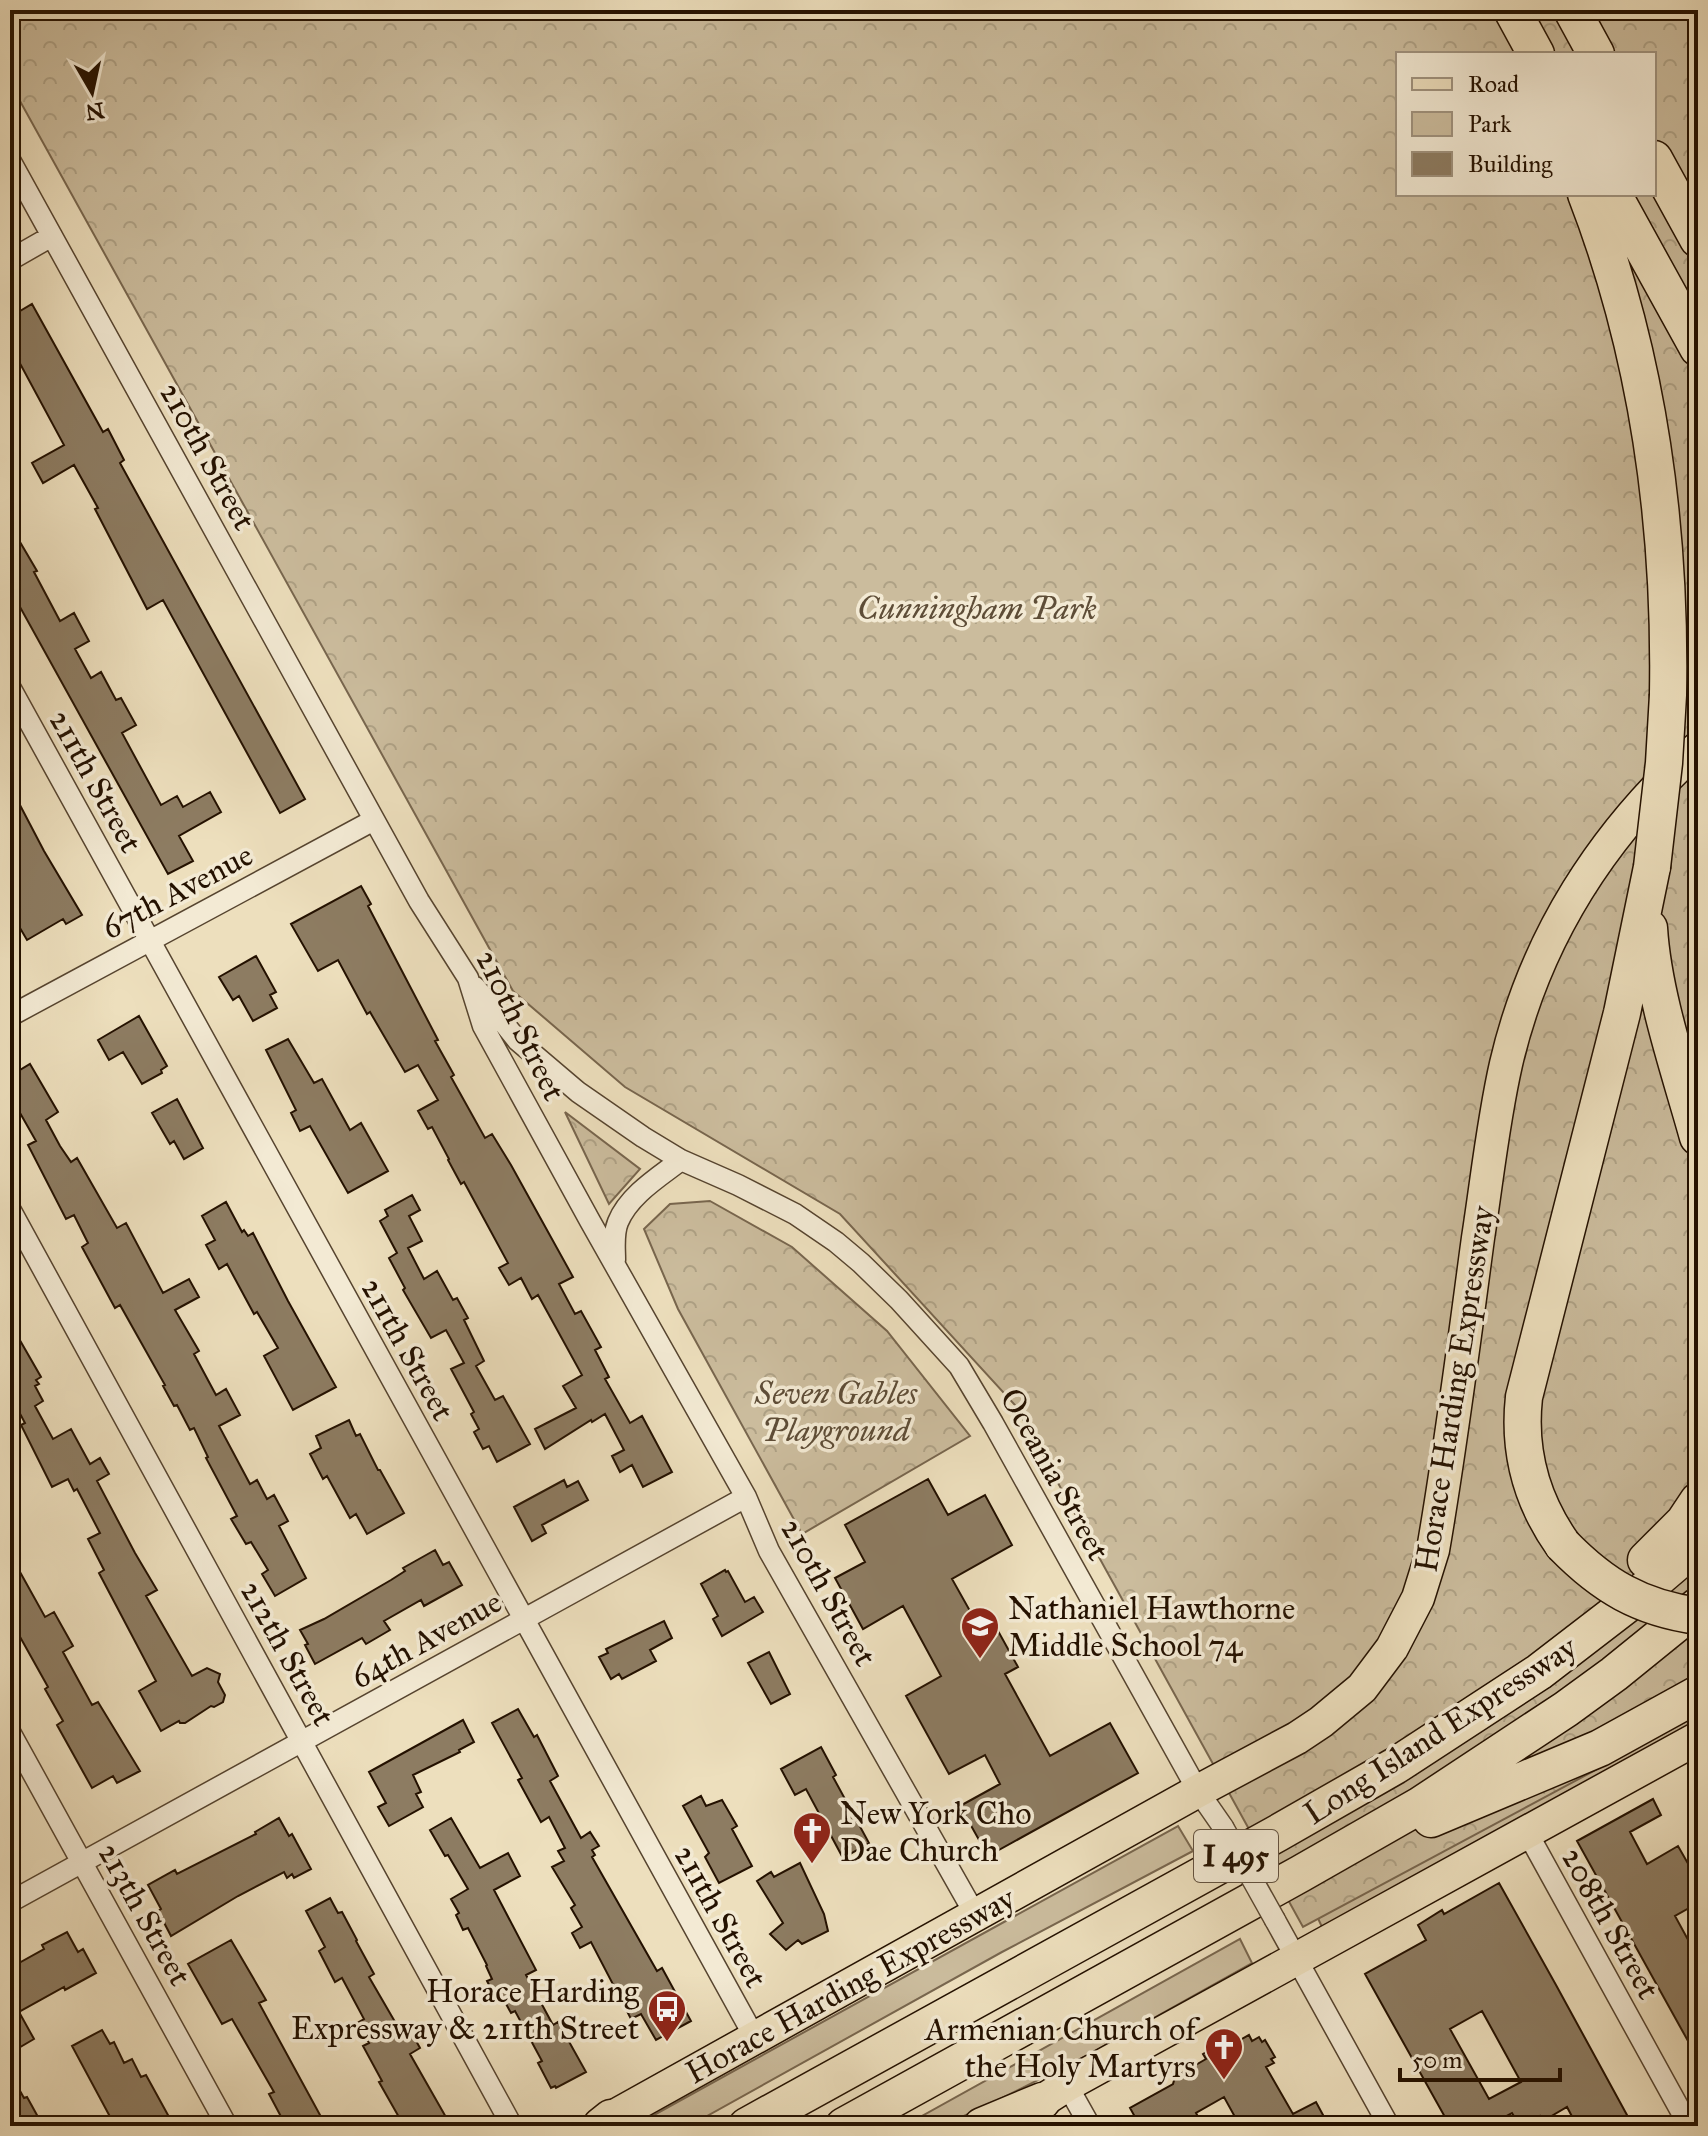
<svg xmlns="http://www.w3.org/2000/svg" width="1708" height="2136" font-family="'IM FELL Great Primer',serif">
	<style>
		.green { fill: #cbbc9d; stroke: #78664e; stroke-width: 2 }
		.forest { fill: url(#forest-crowns); stroke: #78664e; stroke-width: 2; fill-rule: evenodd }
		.building { fill: #8d7c62; stroke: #241100; stroke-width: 2; fill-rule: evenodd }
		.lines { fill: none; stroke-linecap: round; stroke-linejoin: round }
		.minor-casing { stroke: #56442f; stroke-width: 23 }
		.primary-casing { stroke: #241100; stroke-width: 35 }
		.motorway-casing { stroke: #241100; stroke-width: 39 }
		.minor { stroke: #f3ead4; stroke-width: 20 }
		.primary { stroke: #eddfbd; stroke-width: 32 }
		.motorway { stroke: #eddfbd; stroke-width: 36 }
		.minor-bridge-casing { stroke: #56442f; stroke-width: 23; stroke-linecap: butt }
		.motorway-bridge-casing { stroke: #241100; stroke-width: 39; stroke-linecap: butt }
		.minor-bridge { stroke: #f3ead4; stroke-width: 20 }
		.motorway-bridge { stroke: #eddfbd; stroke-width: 36 }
		.labels { text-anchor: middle; stroke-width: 7; stroke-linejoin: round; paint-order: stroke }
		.shield { fill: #f3ead4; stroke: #625240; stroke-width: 2 }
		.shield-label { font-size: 30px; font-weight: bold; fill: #241100 }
		.street-label { font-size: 32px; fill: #241100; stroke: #f3ead4 }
		.park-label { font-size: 32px; font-style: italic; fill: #5e4d37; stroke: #f3ead4 }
		.poi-label { font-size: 32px; fill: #241100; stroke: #f3ead4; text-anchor: start }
	</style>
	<defs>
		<pattern id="forest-crowns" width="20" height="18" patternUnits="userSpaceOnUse" patternTransform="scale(2)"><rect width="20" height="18" fill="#cbbc9d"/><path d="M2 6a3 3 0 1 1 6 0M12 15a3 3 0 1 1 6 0" fill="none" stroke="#aea185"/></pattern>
	</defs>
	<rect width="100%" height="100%" fill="#eddfbd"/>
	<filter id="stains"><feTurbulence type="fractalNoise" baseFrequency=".0025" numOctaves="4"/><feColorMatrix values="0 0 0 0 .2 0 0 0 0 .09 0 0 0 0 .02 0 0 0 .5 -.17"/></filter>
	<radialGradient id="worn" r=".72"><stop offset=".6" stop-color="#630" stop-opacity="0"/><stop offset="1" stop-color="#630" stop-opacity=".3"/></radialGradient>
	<path class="green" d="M1698,1712V1720L1322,1927L1310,1901Z
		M1178,1826L1193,1851L1002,1952L689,2126H634Z
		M1240,1939L1252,1963L1086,2056L988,2105L942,2126H904Z"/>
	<path class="forest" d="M10,10H1698V1715L1303,1927L1015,1405L840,1214L625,1087L513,991L10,83ZM1398,54H1654V194H1398Z
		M565,1112L640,1169L609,1204Z
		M710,1201L792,1247L887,1331L970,1436L802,1534L678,1309L644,1229L670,1204Z"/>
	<path class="building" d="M32,304L103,432L108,429L124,460L120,463L305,799L280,813L163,600L147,609L95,509L98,508L74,465L43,483L32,463L64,445L10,345V317Z
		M10,525L37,571L34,572L60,621L74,613L89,641L75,649L91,678L101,672L116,700L121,698L136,725L122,733L161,805L177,796L183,807L210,792L221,812L179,836L193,861L168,874L10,589Z
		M10,786L44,851L82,915L66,924L63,919L27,940L10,911Z
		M361,886L371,904L368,906L438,1040L435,1041L454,1075L451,1077L485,1138L492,1134L511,1165L573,1277L559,1284L575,1314L581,1311L601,1347L595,1350L609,1377L605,1379L630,1423L642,1416L672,1472L643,1487L632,1465L620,1472L612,1456L624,1450L605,1414L592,1422L591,1420L545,1449L535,1429L576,1408L563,1386L582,1375L538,1295L532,1299L521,1278L509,1285L499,1268L508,1263L464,1182L461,1184L448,1160L449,1159L432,1127L428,1129L418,1111L438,1100L418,1065L405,1072L370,1012L367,1014L338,960L318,971L291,924Z
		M256,956L276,992L270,995L277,1008L253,1021L239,996L233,1000L219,977Z
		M139,1016L167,1066L161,1070L162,1073L142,1084L123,1052L109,1060L98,1040Z
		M288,1039L314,1083L322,1079L350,1130L361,1123L388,1171L348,1193L310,1126L300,1131L291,1113L296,1110L266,1050Z
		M30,1064L58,1112L46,1120L60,1146L71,1162L77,1158L117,1228L126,1223L163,1293L189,1279L199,1297L175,1310L199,1351L194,1354L216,1395L226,1389L240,1415L219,1426L250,1484L257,1480L267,1499L274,1495L288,1521L279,1526L306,1578L275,1596L262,1574L268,1570L251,1542L246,1544L231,1519L237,1516L206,1458L208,1457L194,1428L190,1430L177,1405L174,1406L163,1386L165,1385L120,1305L115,1308L82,1247L88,1243L74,1215L66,1219L28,1145L36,1141L16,1106L10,1110V1076Z
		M177,1099L203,1148L184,1159L174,1141L170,1144L152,1113Z
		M412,1195L420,1210L409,1216L422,1241L408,1248L424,1279L437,1271L453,1300L457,1298L468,1318L464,1320L484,1361L476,1366L495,1400L503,1396L530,1444L497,1462L489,1446L483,1449L474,1432L479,1429L471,1414L474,1412L451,1369L464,1363L446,1330L431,1338L403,1290L405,1288L389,1258L397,1253L380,1221L388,1216L385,1210Z
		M226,1202L242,1232L244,1230L248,1236L253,1233L288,1301L336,1387L293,1410L264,1356L278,1348L257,1312L254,1314L227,1264L219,1269L206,1245L215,1240L202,1216Z
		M10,1323L41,1377L36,1380L39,1384L35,1386L43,1401L35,1406L53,1439L71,1429L90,1464L100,1458L109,1474L97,1481L135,1553L157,1590L146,1596L192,1676L207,1668L220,1674L218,1682L225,1695L223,1702L214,1707L211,1706L185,1723H180L179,1721L161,1731L139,1691L156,1681L99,1573L104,1570L88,1539L100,1533L77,1489L74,1491L68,1479L52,1487L21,1425L25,1423L10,1395Z
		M349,1420L356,1436L360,1434L378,1470H380L404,1513L367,1534L356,1514L350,1518L327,1476L323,1479L310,1454L321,1448L316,1436Z
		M928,1479L948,1515L985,1495L1012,1545L952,1579L984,1636L997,1629L1018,1667L1005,1674L1050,1756L1110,1723L1138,1773L988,1856L960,1806L1000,1784L985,1755L949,1774L906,1696L941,1676L903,1606L863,1629L835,1578L865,1562L845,1525Z
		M564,1480L567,1487L578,1481L588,1500L542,1525L546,1533L532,1541L514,1507Z
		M435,1550L443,1565L449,1562L462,1585L424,1606L421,1600L384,1621L390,1630L366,1644L362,1638L315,1664L305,1645L308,1644L300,1630L324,1619L391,1580L405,1571L403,1568Z
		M10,1554L45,1617L54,1612L73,1646L63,1652L92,1705L98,1702L140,1771L117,1783L113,1776L92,1788L57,1725L63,1721L45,1689L48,1687L10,1619Z
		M725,1570L726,1572L728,1571L745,1602L754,1597L763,1612L722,1636L713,1619L718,1616L701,1584Z
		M664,1621L672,1638L650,1650L656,1661L622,1679L619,1674L611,1679L599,1657L608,1653L606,1649Z
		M769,1652L790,1694L771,1704L748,1663Z
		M518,1709L534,1737L537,1735L558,1776L550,1781L581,1838L590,1832L599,1846L592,1850L595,1855L592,1857L657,1971L662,1968L691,2021L656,2040L641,2014L631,2019L591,1942L580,1948L572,1933L582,1927L571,1908L575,1905L552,1867L564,1861L558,1851L565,1848L549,1817L541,1822L518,1780L522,1778L492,1723Z
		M463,1720L474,1742L459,1750L460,1752L413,1775L421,1792L416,1794L423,1807L389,1826L378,1807L386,1803L369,1772Z
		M821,1747L836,1775L833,1777L869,1843L843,1858L806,1789L795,1795L781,1769Z
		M701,1796L706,1806L722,1800L737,1826L732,1829L752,1866L719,1883L705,1857L709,1853L683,1806Z
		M1653,1799L1661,1815L1630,1832L1647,1864L1678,1846L1698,1881V1903L1675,1916L1698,1958V2059L1577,1841Z
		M279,1818L289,1836L292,1834L311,1869L294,1878L292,1874L287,1878L284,1872L238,1896L171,1936L158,1911L161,1909L148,1885L175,1870L177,1874L256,1834L255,1832Z
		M451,1818L480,1868L508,1853L520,1876L494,1890L536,1970L526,1975L553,2025L558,2022L586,2072L556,2088L555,2086L551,2088L538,2063L542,2061L515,2011L511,2013L500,1993L495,1996L487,1981L492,1979L486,1966L487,1965L468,1928L463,1930L456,1915L459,1913L451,1899L468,1889L448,1855L445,1856L430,1830Z
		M800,1863L824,1914L828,1931L802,1944L798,1940L786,1950L770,1934L783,1923L757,1881L771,1872L774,1877Z
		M1499,1883L1556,1985L1633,2126H1577L1567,2107L1543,2121L1540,2116L1525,2126H1520L1512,2113L1488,2126H1450L1384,2008L1365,1974L1426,1940L1418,1925L1442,1910L1444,1914ZM1482,2011L1521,2082L1489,2099L1450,2029Z
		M330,1898L338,1913L342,1912L357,1940L356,1941L374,1974L369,1977L398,2027L406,2023L420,2048L410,2054L451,2126H404L379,2082L382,2081L363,2046L369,2043L357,2023L364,2019L342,1978L335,1982L319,1951L325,1947L306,1911Z
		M67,1932L78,1952L83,1949L96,1973L65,1990L64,1987L19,2012L34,2039L10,2053V1968L44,1949L42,1945Z
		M231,1940L266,2000L259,2003L326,2126H286L269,2094L274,2092L232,2019L222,2024L188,1964Z
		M102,2030L110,2044L114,2042L124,2063L132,2059L141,2077L146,2075L174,2126H115L72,2046Z
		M1249,2035L1252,2041L1259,2037L1262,2042L1265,2040L1275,2057L1271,2059L1274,2063L1266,2067L1293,2114L1316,2102L1329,2126H1240L1224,2097L1196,2113L1203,2126H1140L1130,2108L1173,2084L1175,2077L1206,2059L1203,2054L1223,2042L1226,2048Z
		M10,2073L24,2098L27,2097L43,2126H10Z"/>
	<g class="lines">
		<g class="minor-casing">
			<path id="minor" d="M10,160L419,901L468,978L483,1026L590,1221L746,1497L769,1551L976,1916
				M10,260L52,236
				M10,687L755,2038
				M475,987L518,1041L578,1092L643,1137L681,1160L738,1185L795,1214L836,1242L861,1263L899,1300L959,1366L993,1423L1198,1791L1223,1827
				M10,1016L374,820
				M10,1209L512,2126
				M615,1260C615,1248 613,1234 618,1222C629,1195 659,1177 681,1160
				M10,1732L227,2126
				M1527,1832L1689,2126
				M10,1902L746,1497
				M1275,1920L1389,2126
				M1067,2085L1090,2126"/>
		</g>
		<g class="primary-casing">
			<path id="primary" d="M1042,2101L1067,2085L1698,1738
				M611,2118L1198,1791L1297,1738L1321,1722L1362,1688L1392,1648L1418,1598L1433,1550C1451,1446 1464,1342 1478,1238C1487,1180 1493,1121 1506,1064C1535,939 1603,833 1698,748"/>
		</g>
		<g class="motorway-casing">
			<path id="motorway" d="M1512,10L1536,54
				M1572,10L1596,54
				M1654,159L1698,239
				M1586,194C1648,354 1671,524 1668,695
				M1613,194L1698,348
				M1649,928C1653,995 1680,1072 1698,1137
				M1563,1545C1531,1500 1518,1451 1524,1397L1622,1013L1652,867
				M1646,1560L1684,1522L1698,1501
				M1431,1819L1600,1748L1698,1694
				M601,2126L611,2118
				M747,2126L1278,1833L1395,1766L1539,1672L1630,1602L1698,1544
				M844,2126L1300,1874L1419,1806L1566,1709L1614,1674L1698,1606
				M982,2126L1042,2101"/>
		</g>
		<use href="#minor" class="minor"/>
		<use href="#primary" class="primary"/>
		<use href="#motorway" class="motorway"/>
		<g class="minor-bridge-casing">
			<path id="minor-bridge" d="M1223,1827L1275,1920"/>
		</g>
		<g class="motorway-bridge-casing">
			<path id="motorway-bridge" d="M1652,867L1664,763L1668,695
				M1563,1545C1603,1586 1640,1608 1698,1616"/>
		</g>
		<use href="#minor-bridge" class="minor-bridge"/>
		<use href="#motorway-bridge" class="motorway-bridge"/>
	</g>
	<defs>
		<g id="school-pin" transform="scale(2)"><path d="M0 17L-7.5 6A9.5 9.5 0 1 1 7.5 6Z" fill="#8f2418" stroke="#f3ead4"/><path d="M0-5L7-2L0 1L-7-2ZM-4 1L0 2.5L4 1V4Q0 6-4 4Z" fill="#fff"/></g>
		<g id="church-pin" transform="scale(2)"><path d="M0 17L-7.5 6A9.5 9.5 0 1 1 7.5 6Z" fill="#8f2418" stroke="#f3ead4"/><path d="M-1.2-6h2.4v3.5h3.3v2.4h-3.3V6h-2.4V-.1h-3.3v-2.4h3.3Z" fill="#fff"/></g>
		<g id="bus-pin" transform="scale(2)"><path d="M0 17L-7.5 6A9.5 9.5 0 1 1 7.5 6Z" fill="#8f2418" stroke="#f3ead4"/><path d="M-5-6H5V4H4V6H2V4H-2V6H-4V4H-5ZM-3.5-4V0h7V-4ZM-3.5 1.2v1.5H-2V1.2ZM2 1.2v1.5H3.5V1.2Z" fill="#fff"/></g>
	</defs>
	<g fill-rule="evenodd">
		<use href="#school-pin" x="980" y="1626"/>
		<use href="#church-pin" x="812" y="1831"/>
		<use href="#bus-pin" x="667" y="2009"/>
		<use href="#church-pin" x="1224" y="2047"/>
	</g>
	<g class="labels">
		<rect class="shield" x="1194" y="1830" width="84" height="52" rx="6"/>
		<g class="shield-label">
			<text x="1236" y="1866">I 495</text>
		</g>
		<g class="street-label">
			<text transform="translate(208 456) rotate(61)" y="11">210th Street</text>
			<text transform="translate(96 781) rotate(61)" y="11">211th Street</text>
			<text transform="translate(177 891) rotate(-28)" y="11">67th Avenue</text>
			<text transform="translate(521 1025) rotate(64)" y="11">210th Street</text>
			<text transform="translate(408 1349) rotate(61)" y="11">211th Street</text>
			<text transform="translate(1454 1389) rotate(-81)" y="11">Horace Harding Expressway</text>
			<text transform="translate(1055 1474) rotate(61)" y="11">Oceania Street</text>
			<text transform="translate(829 1592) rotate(61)" y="11">210th Street</text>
			<text transform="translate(426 1639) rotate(-29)" y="11">64th Avenue</text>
			<text transform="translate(288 1653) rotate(61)" y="11">212th Street</text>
			<text transform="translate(1440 1730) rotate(-33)" y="11">Long Island Expressway</text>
			<text transform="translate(145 1914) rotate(61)" y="11">213th Street</text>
			<text transform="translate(721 1916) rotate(61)" y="11">211th Street</text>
			<text transform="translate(1611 1923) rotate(61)" y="11">208th Street</text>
			<text transform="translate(850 1985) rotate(-29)" y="11">Horace Harding Expressway</text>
		</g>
		<g class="park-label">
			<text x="977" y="619">Cunningham Park</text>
			<text x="836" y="1404">Seven Gables<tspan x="836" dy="37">Playground</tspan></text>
		</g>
		<g class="poi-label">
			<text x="1008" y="1619">Nathaniel Hawthorne<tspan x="1008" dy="37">Middle School 74</tspan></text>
			<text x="840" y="1824">New York Cho<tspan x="840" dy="37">Dae Church</tspan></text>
			<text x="639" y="2002" text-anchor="end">Horace Harding<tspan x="639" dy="37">Expressway &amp; 211th Street</tspan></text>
			<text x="1196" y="2040" text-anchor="end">Armenian Church of<tspan x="1196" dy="37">the Holy Martyrs</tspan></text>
		</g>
	</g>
	<rect width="1708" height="2136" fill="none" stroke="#eddfbd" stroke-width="40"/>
	<rect x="12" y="12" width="1684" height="2112" fill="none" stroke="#241100" stroke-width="4"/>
	<rect x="20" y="20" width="1668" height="2096" fill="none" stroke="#241100" stroke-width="2"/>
	<rect x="1396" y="52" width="260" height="144" fill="#f3ead4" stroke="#a0937f" stroke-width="2"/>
	<rect x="1412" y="78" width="40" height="12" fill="#eddfbd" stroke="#a0937f" stroke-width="2"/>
	<text x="1468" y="92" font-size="24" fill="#241100">Road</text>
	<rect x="1412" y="112" width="40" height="24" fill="#cbbc9d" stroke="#a0937f" stroke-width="2"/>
	<text x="1468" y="132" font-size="24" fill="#241100">Park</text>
	<rect x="1412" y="152" width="40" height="24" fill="#8d7c62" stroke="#a0937f" stroke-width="2"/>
	<text x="1468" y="172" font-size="24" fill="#241100">Building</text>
	<g transform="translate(92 92) rotate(171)" stroke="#f3ead4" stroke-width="6" paint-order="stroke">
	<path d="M0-6L14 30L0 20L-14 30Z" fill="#241100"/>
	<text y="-12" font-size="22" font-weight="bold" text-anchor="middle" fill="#241100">N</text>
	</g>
	<path d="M1400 2068v12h160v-12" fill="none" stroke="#241100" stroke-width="4"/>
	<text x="1412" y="2068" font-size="24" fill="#241100" stroke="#f3ead4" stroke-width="6" paint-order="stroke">50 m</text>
	<rect width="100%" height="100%" filter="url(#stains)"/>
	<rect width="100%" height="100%" fill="url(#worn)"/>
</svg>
